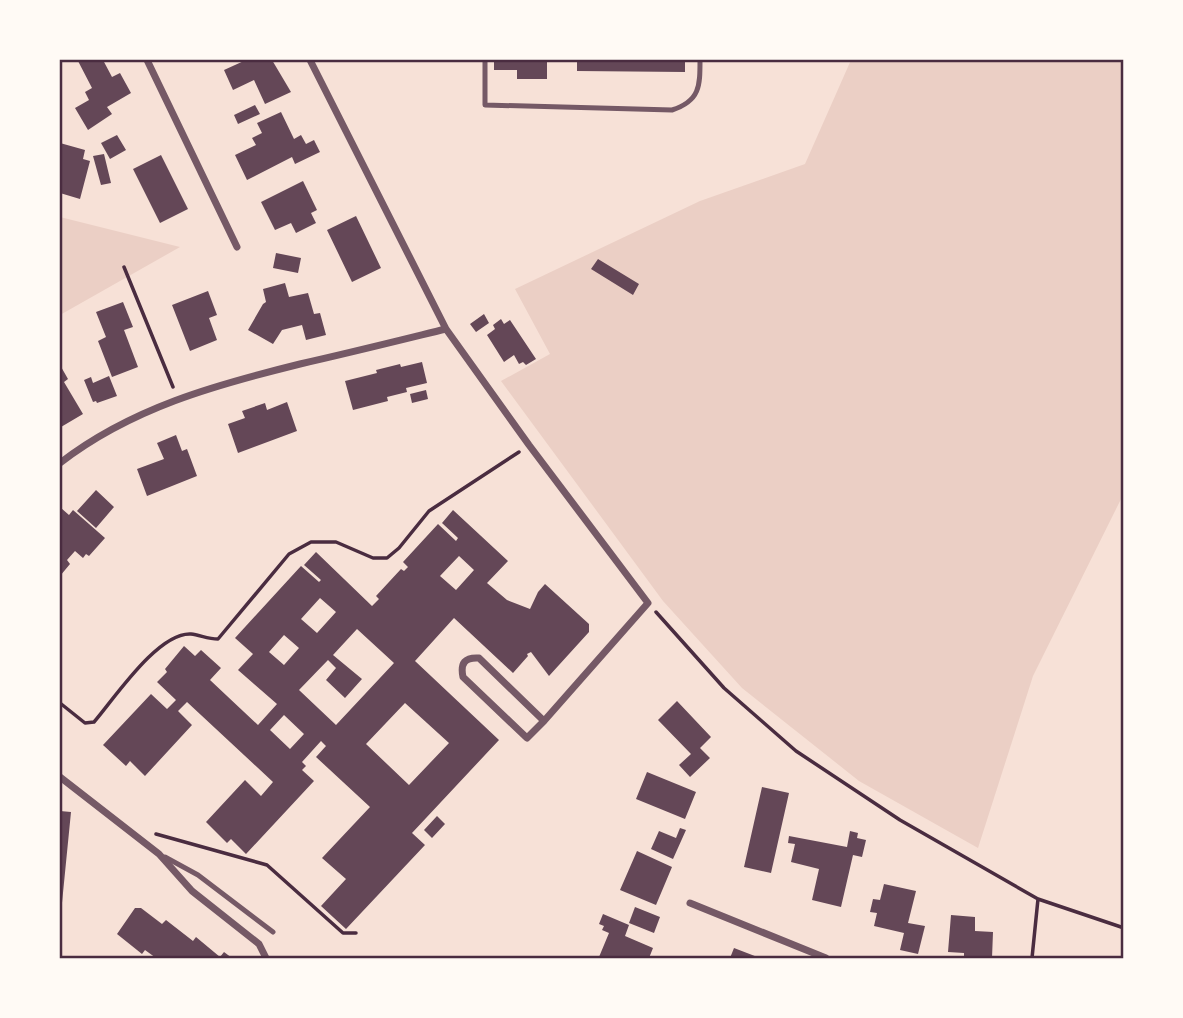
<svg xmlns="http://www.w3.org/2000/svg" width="1183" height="1018" font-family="Inter,sans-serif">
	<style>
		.green { fill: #ebcfc5 }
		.building { fill: #644757; fill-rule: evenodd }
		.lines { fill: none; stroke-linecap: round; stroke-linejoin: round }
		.path { stroke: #4a2c40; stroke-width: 3.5 }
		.service { stroke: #755966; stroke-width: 5 }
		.minor { stroke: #755966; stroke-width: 7 }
		.neatline { fill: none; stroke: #4a2c40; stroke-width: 2.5 }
	</style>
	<rect width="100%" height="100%" fill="#f7e1d7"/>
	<path class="green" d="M851,60H1123V495L1033,676L978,848L859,781L742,688L663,601L501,381L550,354L515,289L700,201L805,164Z
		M60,217L180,247L60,315Z"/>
	<path class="building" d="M81,60H103L112,77L120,73L131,93L107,107L112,114L88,130L75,108L89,100L85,92L92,88L78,61Z
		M246,60H272L291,92L265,104L254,80L233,90L224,70Z
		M494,60H547V79H517V70H494Z
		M577,60H685V72L577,71Z
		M255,105L260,114L238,124L234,115Z
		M281,112L294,139L301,135L306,144L314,140L320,152L295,164L292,157L247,180L235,155L256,145L252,138L262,133L257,123Z
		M117,135L126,150L110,159L101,143Z
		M60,143L85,150L83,159L90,161L80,199L60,193Z
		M104,154L111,183L101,185L93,156Z
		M161,155L188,209L160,223L133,169Z
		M303,181L317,210L311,213L316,223L296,233L291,223L275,230L261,202Z
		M356,216L381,268L352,282L327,230Z
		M276,253L301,258L298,273L273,268Z
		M598,259L639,284L633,295L591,269Z
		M285,283L289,297L308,293L314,314L320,313L326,335L306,340L302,325L282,330L273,344L248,330L263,304L266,302L263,289Z
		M208,291L217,315L209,318L217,340L190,351L172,305Z
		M123,302L133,327L124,330L138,367L112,377L98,341L106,337L96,312Z
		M484,314L489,323L476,332L470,324Z
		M501,319L504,324L510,320L536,359L526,365L523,362L519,364L514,355L504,362L487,335L495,329L493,325Z
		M422,362L427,383L406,388L407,392L387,397L388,401L353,410L345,381L377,373L376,370L400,364L401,367Z
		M60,365L68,379L64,382L83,414L61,427Z
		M109,376L117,396L97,403L96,401L93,402L84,380L91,377L93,383Z
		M426,390L428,399L412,403L410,394Z
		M287,402L297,431L238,453L228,424L245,418L242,411L265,403L267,410Z
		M176,435L182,451L187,449L197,476L147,496L137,469L164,459L157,443Z
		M96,490L114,507L96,528L77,511Z
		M61,508L69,515L73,510L105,538L89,556L86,554L83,558L75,551L67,560L70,564L60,576V510Z
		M453,510L508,561L487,583L507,600L530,609L538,592L545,584L589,624V632L549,676L531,652L527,654L528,656L513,673L454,618L415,661L499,740L412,833L425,845L346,929L321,906L346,879L322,858L370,807L316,757L326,746L321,741L302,762L306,766L302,770L314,781L246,854L231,839L227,843L206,822L245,780L261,796L273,782L187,702L178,711L192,725L145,776L130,761L126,766L103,745L151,694L167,709L176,700L157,682L167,672L165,669L184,646L195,656L201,650L221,668L210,680L258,725L277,704L238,670L253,654L235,638L301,566L319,582L321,580L304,565L316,552L372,606L379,599L376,596L401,569L404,571L408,567L403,562L438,524L456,541L458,538L442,523ZM459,556L474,570L456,590L440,576ZM320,598L336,612L317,633L301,619ZM357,629L394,663L336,725L299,690L328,660L336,668L326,680L345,698L362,679L333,655ZM284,635L299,648L284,665L269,652ZM405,703L449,743L409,785L366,744ZM284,715L304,734L290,749L270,730Z
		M677,701L711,737L700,748L710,758L690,777L679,765L691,754L658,720Z
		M647,772L696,792L685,819L636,799Z
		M762,787L789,793L771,873L744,867Z
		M60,811L71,812L61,913H60Z
		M437,816L445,824L432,838L424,830Z
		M680,828L686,830L673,859L651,849L659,831L676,838Z
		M850,831L858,833L857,838L866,840L862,857L853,855L841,907L812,900L819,869L791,862L795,844L788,843L789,836L847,847Z
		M637,851L672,867L656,905L620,890Z
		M884,884L916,891L908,923L925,926L918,954L900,950L904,933L874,926L877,913L870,912L873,899L880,900Z
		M635,907L660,917L654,933L629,923Z
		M135,908H141L162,924L166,920L193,941L196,937L220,957L224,952L232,958H165L163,957L156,958L145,950L142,954L117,934Z
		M603,914L629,925L625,936L653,948L649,958L599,957L609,933L602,930L604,926L599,924Z
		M951,915L975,917V931L993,932L992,958H964V953L948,952Z
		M734,948L760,958H730Z"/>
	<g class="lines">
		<path class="path" d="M124,267L173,387
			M656,612L724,688L796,751L900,820L1038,899L1124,928
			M60,703L85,723L94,722C114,699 158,632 191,634C200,635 208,639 218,639L289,554L311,542H336L373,558H387L399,548L429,511L519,452
			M156,834L267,865L343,933H356
			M1032,958L1038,899"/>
		<path class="service" d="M485,60V105L672,110C700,101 700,86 700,60
			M165,857L198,875L273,932"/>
		<path class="minor" d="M147,60L237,247
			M310,60L446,329L529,445L648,603L544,721L527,738L463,677C460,663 465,657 479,658L544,721
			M60,463C131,408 215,385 300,364C349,353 397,341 446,329
			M60,777L159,854L192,891L259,944L266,958
			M690,903L826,958"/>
	</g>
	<rect width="1183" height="1018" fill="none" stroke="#fffaf5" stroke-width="122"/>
	<rect x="61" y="61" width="1061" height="896" class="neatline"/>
</svg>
